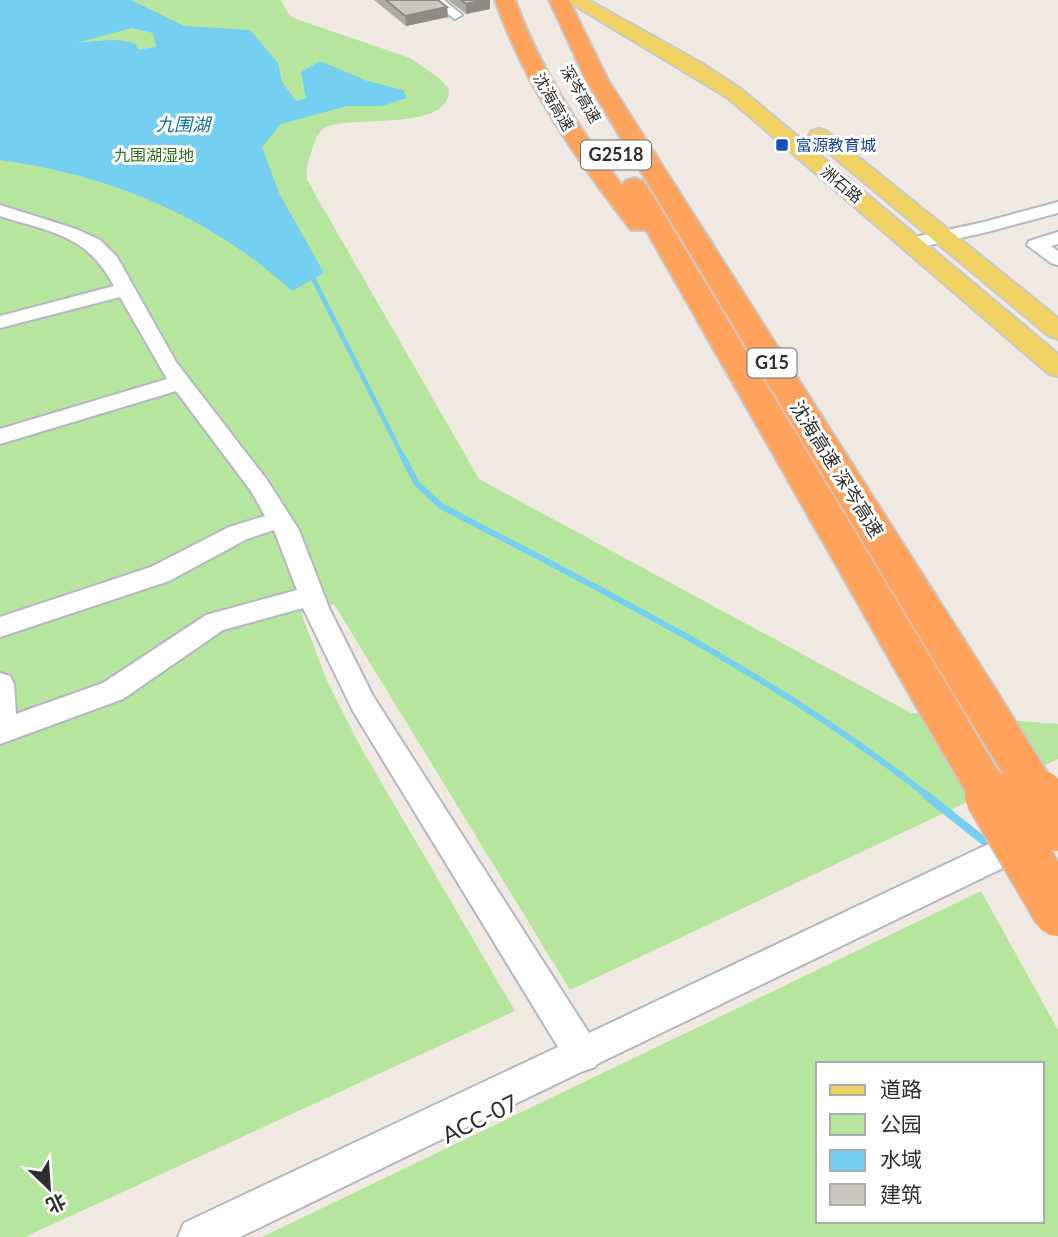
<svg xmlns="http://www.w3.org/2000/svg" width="1058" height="1237" font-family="Lato,'Noto Sans SC',sans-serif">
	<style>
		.green { fill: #b6e59e; fill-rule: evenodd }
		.water { fill: #75cff0; fill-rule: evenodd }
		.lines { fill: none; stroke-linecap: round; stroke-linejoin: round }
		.stream-far2 { stroke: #75cff0; stroke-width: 4.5 }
		.stream-far1 { stroke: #75cff0; stroke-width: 6 }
		.stream { stroke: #75cff0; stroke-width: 8 }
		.minor-casing { stroke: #b4b7c1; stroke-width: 4 }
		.major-casing { stroke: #c9c9c9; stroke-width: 4 }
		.highway-casing { stroke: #c9c9c9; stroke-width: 4 }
		.minor { fill: #fff; fill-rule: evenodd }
		.major { fill: #f2d163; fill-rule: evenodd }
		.highway { fill: #ffa35c; fill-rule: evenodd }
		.highway-bridge-far1-casing { stroke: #c9c9c9; stroke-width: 42; stroke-linecap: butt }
		.highway-bridge-casing { stroke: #c9c9c9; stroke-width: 53; stroke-linecap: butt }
		.highway-bridge-far1 { stroke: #ffa35c; stroke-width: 38 }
		.highway-bridge { stroke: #ffa35c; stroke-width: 50 }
		.wall { fill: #afaba4 }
		.shaded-wall { fill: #8e8b86 }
		.building { fill: #cbc7bf; stroke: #8e8b86; stroke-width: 2 }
		.transit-dot { fill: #1a4fb4; stroke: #fff; stroke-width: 2.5 }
		.labels { text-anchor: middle; stroke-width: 6; stroke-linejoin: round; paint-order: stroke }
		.far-street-label { font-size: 16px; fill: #2e2e2e; stroke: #fff }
		.far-transit-label { font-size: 16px; fill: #164399; stroke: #fff; text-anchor: start }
		.far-park-label { font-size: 16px; fill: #2c6e1b; stroke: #fff }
		.far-water-label { font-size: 18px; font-style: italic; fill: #0d6fa3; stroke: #fff }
		.shield { fill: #fff; stroke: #6d6d6d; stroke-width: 2 }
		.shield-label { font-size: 18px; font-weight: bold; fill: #2e2e2e }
		.street-label { font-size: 19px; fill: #2e2e2e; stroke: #fff }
		.near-street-label { font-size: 23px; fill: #2e2e2e; stroke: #fff }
	</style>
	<rect width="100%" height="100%" fill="#efe9e1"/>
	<path class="green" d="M0,0H281L289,15L296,19L410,58L439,78L449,89C451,134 348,113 323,129C316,134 314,145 311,153C307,163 306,170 307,180L479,479L911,713L1058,724V759L570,990L334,604L301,613L327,681L360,746L515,1011L25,1237H0Z
		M981,891L1058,1030V1237H262ZM818,1064H1042V1221H818Z"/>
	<path class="water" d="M0,0H131L184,26L250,30L278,63L282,82L296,101L306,98L301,72L320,61L367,81L403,90L407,98L382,106H347L281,124L262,147L279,193L324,273L292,291C210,216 109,175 0,160ZM132,28L153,33L156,47L138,50L136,44C116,36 96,42 76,43Z"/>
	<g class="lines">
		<path class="stream-far2" d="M311,274L404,459"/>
		<path class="stream-far1" d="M403,457L417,484L441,506C609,594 780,678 929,797"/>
		<path class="stream" d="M926,795L994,849"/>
		<g class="minor-casing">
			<path id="minor" d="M428,0H444L462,15L455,19Z
				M1058,202V213L987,232L913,249L904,243L906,239L984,222Z
				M0,205L76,229L100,240L117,257L176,362L267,480L299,530L329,608L373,696L589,1033L1016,831L1027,827L1038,831L1042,841L1038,851L597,1064L595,1067L581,1072L240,1237H178L184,1223L558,1047L353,711L303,608L223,630L123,699L0,744V673L10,676L14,684L16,714L103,683L206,615L297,590L274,530L247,539L169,581L0,637V617L151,567L229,527L265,516L251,491L176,391L0,444V429L167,379L120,297L0,328V316L114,286C86,234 53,233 0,216Z
				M1058,232V244L1051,246L1058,251V265L1051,263L1027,245L1029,241Z"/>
		</g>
		<g class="major-casing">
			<path id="major" d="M566,0H588L701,63L742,90L1058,354V376L1049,374L728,98Z
				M819,129L826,131L1058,318V339L1049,336L812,139L809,135L812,131Z"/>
		</g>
		<g class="highway-casing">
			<path id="highway" d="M495,0H515C540,68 577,127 622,185L625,181L634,178L643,181L647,186L955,698L961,710L955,722L940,727L925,722L646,230H631C575,158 525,86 495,0Z
				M549,0H569L608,80L996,690L1002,702L996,714L981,718L966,714L586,80Z"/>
		</g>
		<use href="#minor" class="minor"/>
		<use href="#major" class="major"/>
		<use href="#highway" class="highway"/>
		<g class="highway-bridge-far1-casing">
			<path id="highway-bridge-far1" d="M981,702L1040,797
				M940,710L991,797"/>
		</g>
		<g class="highway-bridge-casing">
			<path id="highway-bridge" d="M990,795L1058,911
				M1039,795L1058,826"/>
		</g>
		<use href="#highway-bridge-far1" class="highway-bridge-far1"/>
		<use href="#highway-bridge" class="highway-bridge"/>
	</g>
	<path class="wall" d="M374,0H438L447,7L448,17L406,26Z
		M448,0H490V9L466,14Z"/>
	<path class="shaded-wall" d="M484,0H490V9L466,14V4Z
		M447,7L448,17L406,26L405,16Z"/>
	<path class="building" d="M386,0H438L447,7L405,16Z
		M461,0H484L466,4Z"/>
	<rect class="transit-dot" x="775" y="138" width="14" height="14" rx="3.5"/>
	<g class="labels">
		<g class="far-street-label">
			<text transform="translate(581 94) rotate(60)" y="6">深岑高速</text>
			<text transform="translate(554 102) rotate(60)" y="6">沈海高速</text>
			<text transform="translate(842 184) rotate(40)" y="6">洲石路</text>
		</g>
		<g class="far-transit-label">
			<text x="796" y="151">富源教育城</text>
		</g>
		<g class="far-park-label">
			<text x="154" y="161">九围湖湿地</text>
		</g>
		<g class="far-water-label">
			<text x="183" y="131">九围湖</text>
		</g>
		<g class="shield">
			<rect x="581" y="140.5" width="70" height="29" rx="5"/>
			<rect x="747.5" y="348.5" width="49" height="29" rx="5"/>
		</g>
		<g class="shield-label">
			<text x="616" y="161">G2518</text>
			<text x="772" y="369">G15</text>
		</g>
		<g class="street-label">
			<text transform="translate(837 469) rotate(58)" y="7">沈海高速 深岑高速</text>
		</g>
		<g class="near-street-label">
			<text transform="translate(480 1119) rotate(-26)" y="8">ACC-07</text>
		</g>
	</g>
	<rect x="816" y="1062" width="228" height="161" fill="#ffffff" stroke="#ababab" stroke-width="2"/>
	<rect x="830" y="1085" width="35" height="10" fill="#f2d163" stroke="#ababab" stroke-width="2"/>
	<text x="880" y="1097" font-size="21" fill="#2e2e2e">道路</text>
	<rect x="830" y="1114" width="35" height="21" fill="#b6e59e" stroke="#ababab" stroke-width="2"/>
	<text x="880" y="1132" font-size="21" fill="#2e2e2e">公园</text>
	<rect x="830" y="1150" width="35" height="21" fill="#75cff0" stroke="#ababab" stroke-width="2"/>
	<text x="880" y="1167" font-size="21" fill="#2e2e2e">水域</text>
	<rect x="830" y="1184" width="35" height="21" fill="#cbc7bf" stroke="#ababab" stroke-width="2"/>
	<text x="880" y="1202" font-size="21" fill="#2e2e2e">建筑</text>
	<g transform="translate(49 1188) rotate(155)" stroke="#ffffff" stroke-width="5" paint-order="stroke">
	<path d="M0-5L12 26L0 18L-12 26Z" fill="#2e2e2e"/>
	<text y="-10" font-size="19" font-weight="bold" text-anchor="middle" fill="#2e2e2e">北</text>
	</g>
</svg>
